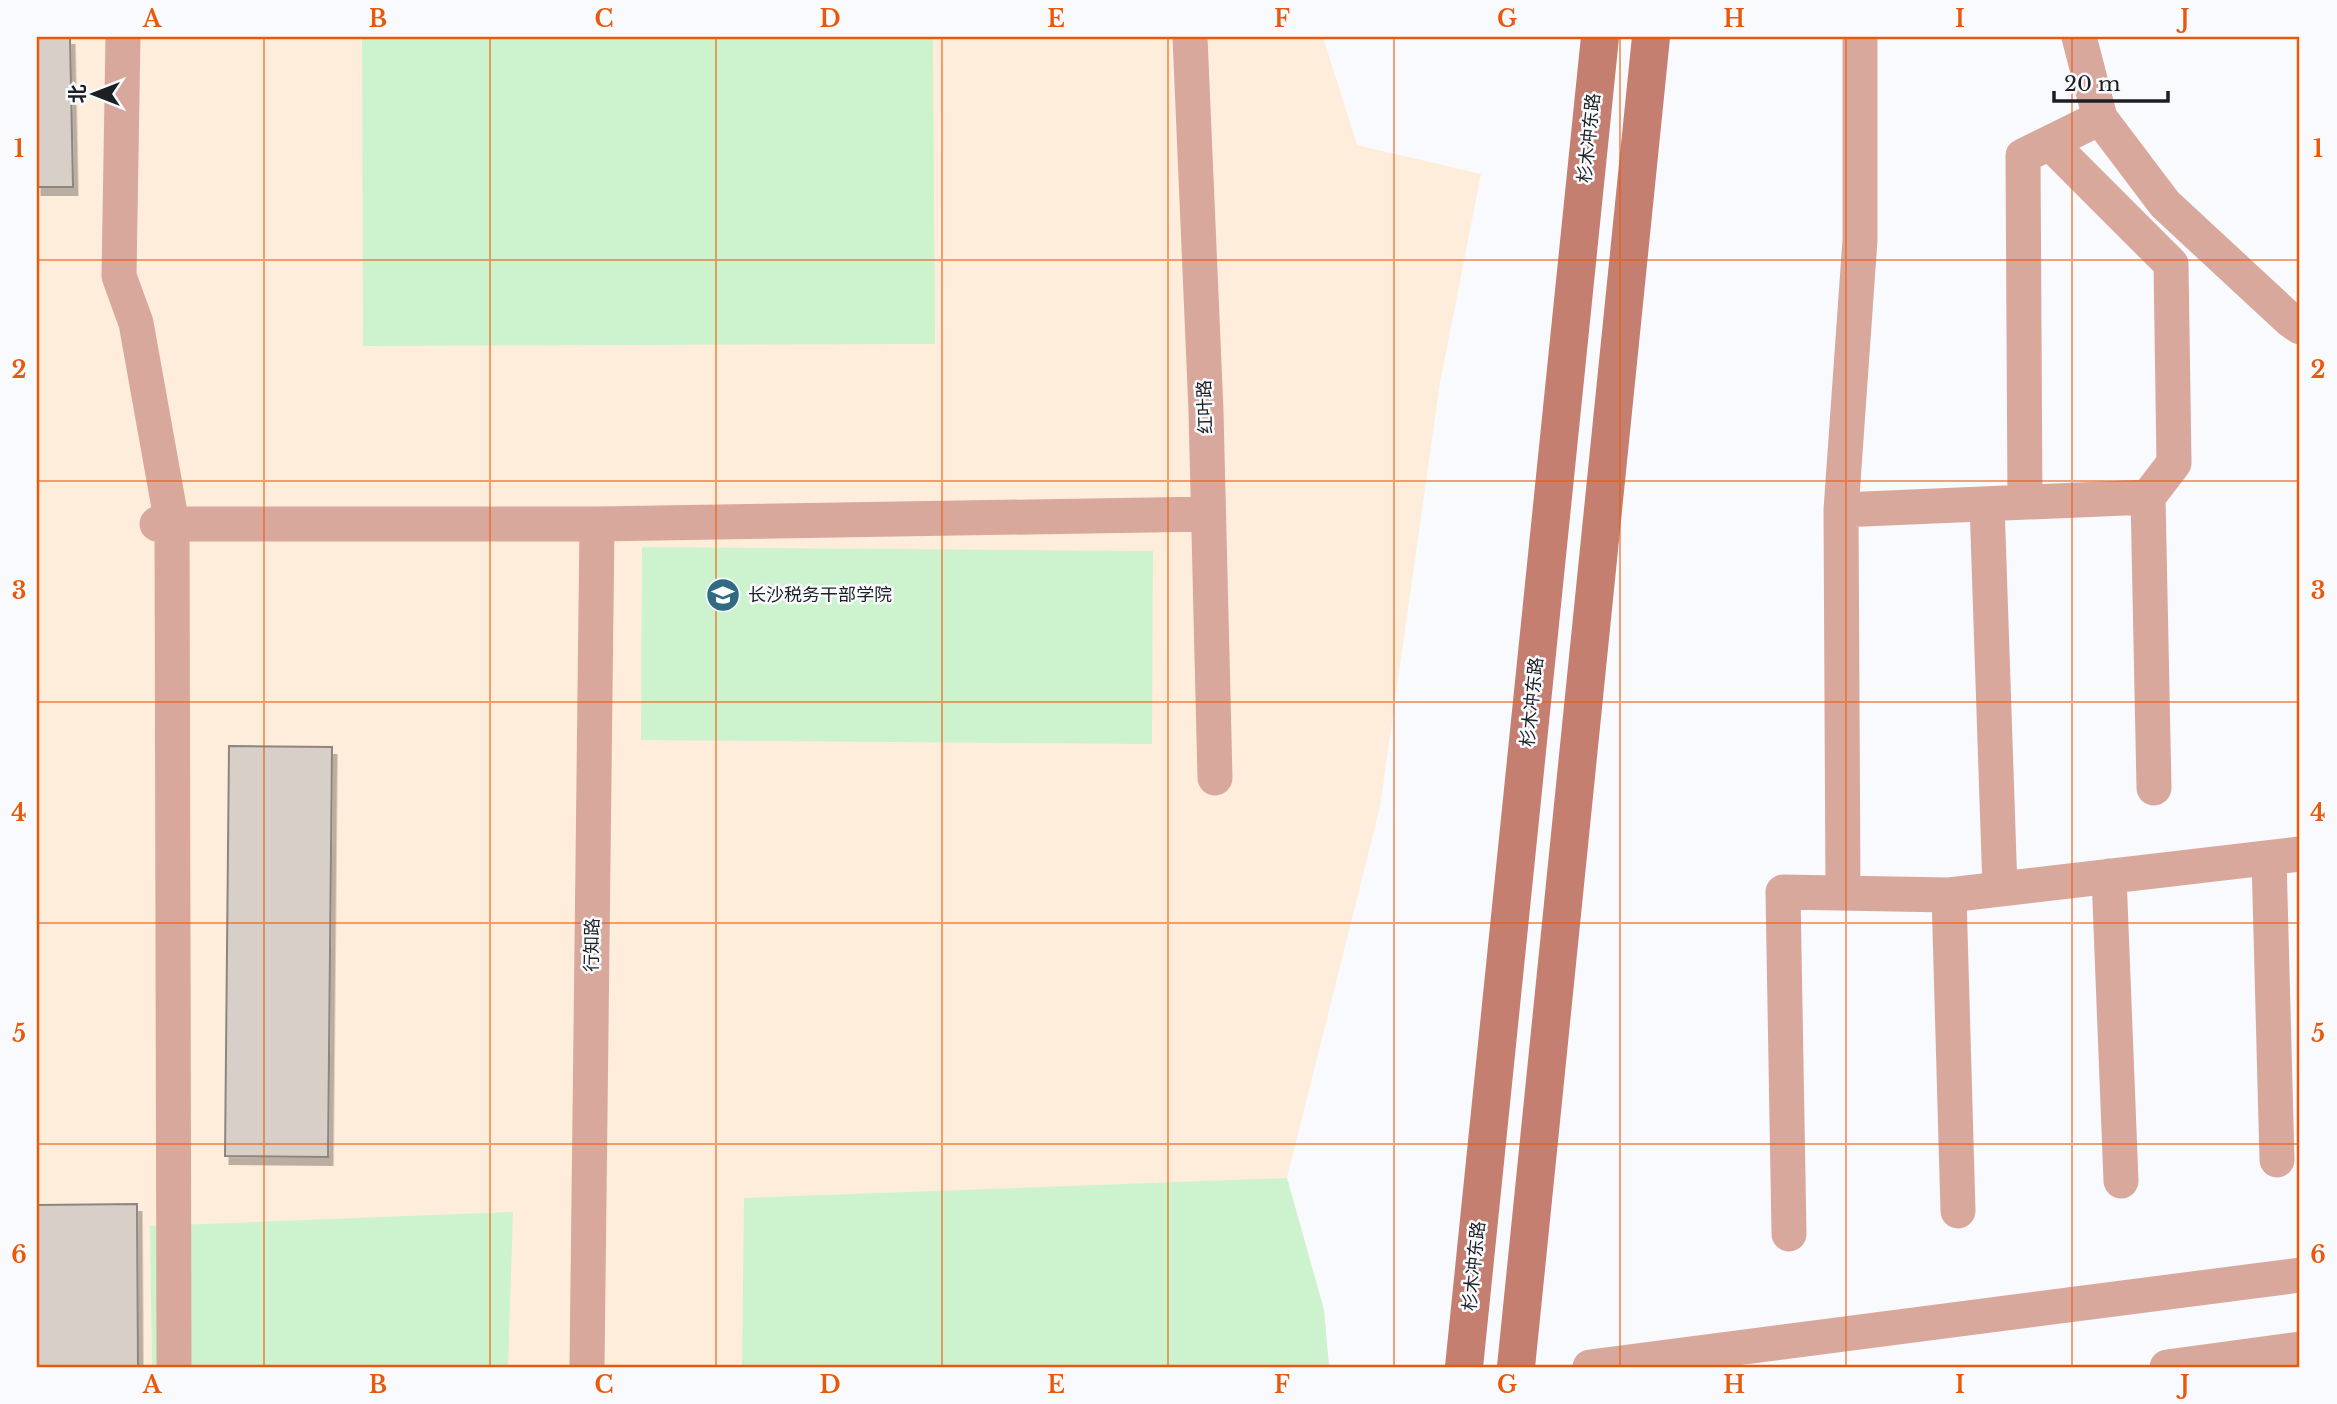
<svg xmlns="http://www.w3.org/2000/svg" width="2337" height="1404" font-family="'Libre Baskerville','Noto Sans SC',serif">
	<style>
		.education { fill: #ffeddc }
		.green { fill: #cdf2ce }
		.building { fill: #d7cfc8; stroke: #8d867f; stroke-width: 2; filter: url(#shadow) }
		.lines { fill: none; stroke-linecap: round; stroke-linejoin: round }
		.street { stroke: #d9a89d; stroke-width: 35 }
		.secondary { stroke: #c57f70; stroke-width: 38 }
		.grid { fill: none; stroke: #e8590c; stroke-width: 2; stroke-opacity: 0.55 }
		.labels { text-anchor: middle; stroke-width: 5; stroke-linejoin: round; paint-order: stroke }
		.street-label { font-size: 18px; fill: #1d2023; stroke: #f8fafe }
		.poi-label { font-size: 18px; fill: #1d2023; stroke: #f8fafe; text-anchor: start }
		.neatline { fill: none; stroke: #e8590c; stroke-width: 2.5 }
		.grid-label { font-size: 23px; text-anchor: middle; font-weight: bold; fill: #e8590c }
	</style>
	<defs>
		<filter id="shadow"><feDropShadow dx="4.5" dy="8" stdDeviation="0" flood-color="#0004"/></filter>
	</defs>
	<rect width="100%" height="100%" fill="#f8fafe"/>
	<path class="education" d="M37,37H1323L1357,145L1481,174L1440,383L1380,807L1287,1178L1324,1310L1329,1367H37Z"/>
	<path class="green" d="M362,37H933L935,344L363,346Z
		M642,547L1153,551L1152,744L641,740Z
		M1287,1178L1324,1310L1329,1367H742L744,1198Z
		M513,1212L508,1367H152L150,1226Z"/>
	<path class="building" d="M37,37H70L73,187H37Z
		M229,746L332,747L328,1157L225,1156Z
		M137,1204L138,1367H37V1205Z"/>
	<g class="lines">
		<path class="street" d="M123,37L119,276L136,323L172,524L174,1367
			M1190,37L1206,411L1215,778
			M2079,37L2100,118L2165,204L2290,320L2300,327
			M2050,143L2171,264L2174,463L2148,497
			M2025,502L2023,156L2100,118
			M1987,504L2000,889
			M1841,510L2148,497L2154,788
			M157,524H597L1208,514
			M2269,858L2277,1160
			M2109,876L2121,1181
			M1843,893L1841,510L1860,240V37
			M1949,895L2300,854
			M1789,1234L1783,892L1949,895L1958,1211
			M587,1367L597,524
			M1590,1367L2300,1275
			M2167,1367L2300,1349"/>
		<path class="secondary" d="M1464,1367L1600,37
			M1516,1367L1651,37"/>
	</g>
	<path class="grid" d="M264,37V1367M490,37V1367M716,37V1367M942,37V1367M1168,37V1367M1394,37V1367M1620,37V1367M1846,37V1367M2072,37V1367M37,260H2300M37,481H2300M37,702H2300M37,923H2300M37,1144H2300"/>
	<defs>
		<g id="school-disc" transform="scale(1.75)"><circle r="9.5" fill="#326a84" stroke="#f8fafe"/><path d="M0-5L7-2L0 1L-7-2ZM-4 1L0 2.5L4 1V4Q0 6-4 4Z" fill="#fff"/></g>
	</defs>
	<g fill-rule="evenodd">
		<use href="#school-disc" x="723" y="595"/>
	</g>
	<g class="labels">
		<g class="street-label">
			<text transform="translate(1589 138) rotate(-84)" y="6">杉木冲东路</text>
			<text transform="translate(1205 407) rotate(-92)" y="6">红叶路</text>
			<text transform="translate(1532 702) rotate(-84)" y="6">杉木冲东路</text>
			<text transform="translate(592 945) rotate(-89)" y="6">行知路</text>
			<text transform="translate(1474 1266) rotate(-84)" y="6">杉木冲东路</text>
		</g>
		<g class="poi-label">
			<text x="748" y="601">长沙税务干部学院</text>
		</g>
	</g>
	<rect width="2337" height="1404" fill="none" stroke="#f8fafe" stroke-width="77"/>
	<g transform="translate(94 94) rotate(270)" stroke="#f8fafe" stroke-width="5" paint-order="stroke">
	<path d="M0-5L12 26L0 18L-12 26Z" fill="#1d2023"/>
	<text y="-10" font-size="19" font-weight="bold" text-anchor="middle" fill="#1d2023">北</text>
	</g>
	<path d="M2054 91v10h114v-10" fill="none" stroke="#1d2023" stroke-width="3.5"/>
	<text x="2064" y="91" font-size="21" fill="#1d2023" stroke="#f8fafe" stroke-width="5" paint-order="stroke">20 m</text>
	<rect x="38" y="38" width="2260" height="1328" class="neatline"/>
	<g class="grid-label">
		<text x="152" y="27">A</text>
		<text x="378" y="27">B</text>
		<text x="604" y="27">C</text>
		<text x="830" y="27">D</text>
		<text x="1056" y="27">E</text>
		<text x="1282" y="27">F</text>
		<text x="1507" y="27">G</text>
		<text x="1734" y="27">H</text>
		<text x="1960" y="27">I</text>
		<text x="2185" y="27">J</text>
		<text x="19" y="157">1</text>
		<text x="2318" y="157">1</text>
		<text x="19" y="378">2</text>
		<text x="2318" y="378">2</text>
		<text x="19" y="599">3</text>
		<text x="2318" y="599">3</text>
		<text x="19" y="821">4</text>
		<text x="2318" y="821">4</text>
		<text x="19" y="1042">5</text>
		<text x="2318" y="1042">5</text>
		<text x="19" y="1263">6</text>
		<text x="2318" y="1263">6</text>
		<text x="152" y="1393">A</text>
		<text x="378" y="1393">B</text>
		<text x="604" y="1393">C</text>
		<text x="830" y="1393">D</text>
		<text x="1056" y="1393">E</text>
		<text x="1282" y="1393">F</text>
		<text x="1507" y="1393">G</text>
		<text x="1734" y="1393">H</text>
		<text x="1960" y="1393">I</text>
		<text x="2185" y="1393">J</text>
	</g>
</svg>
